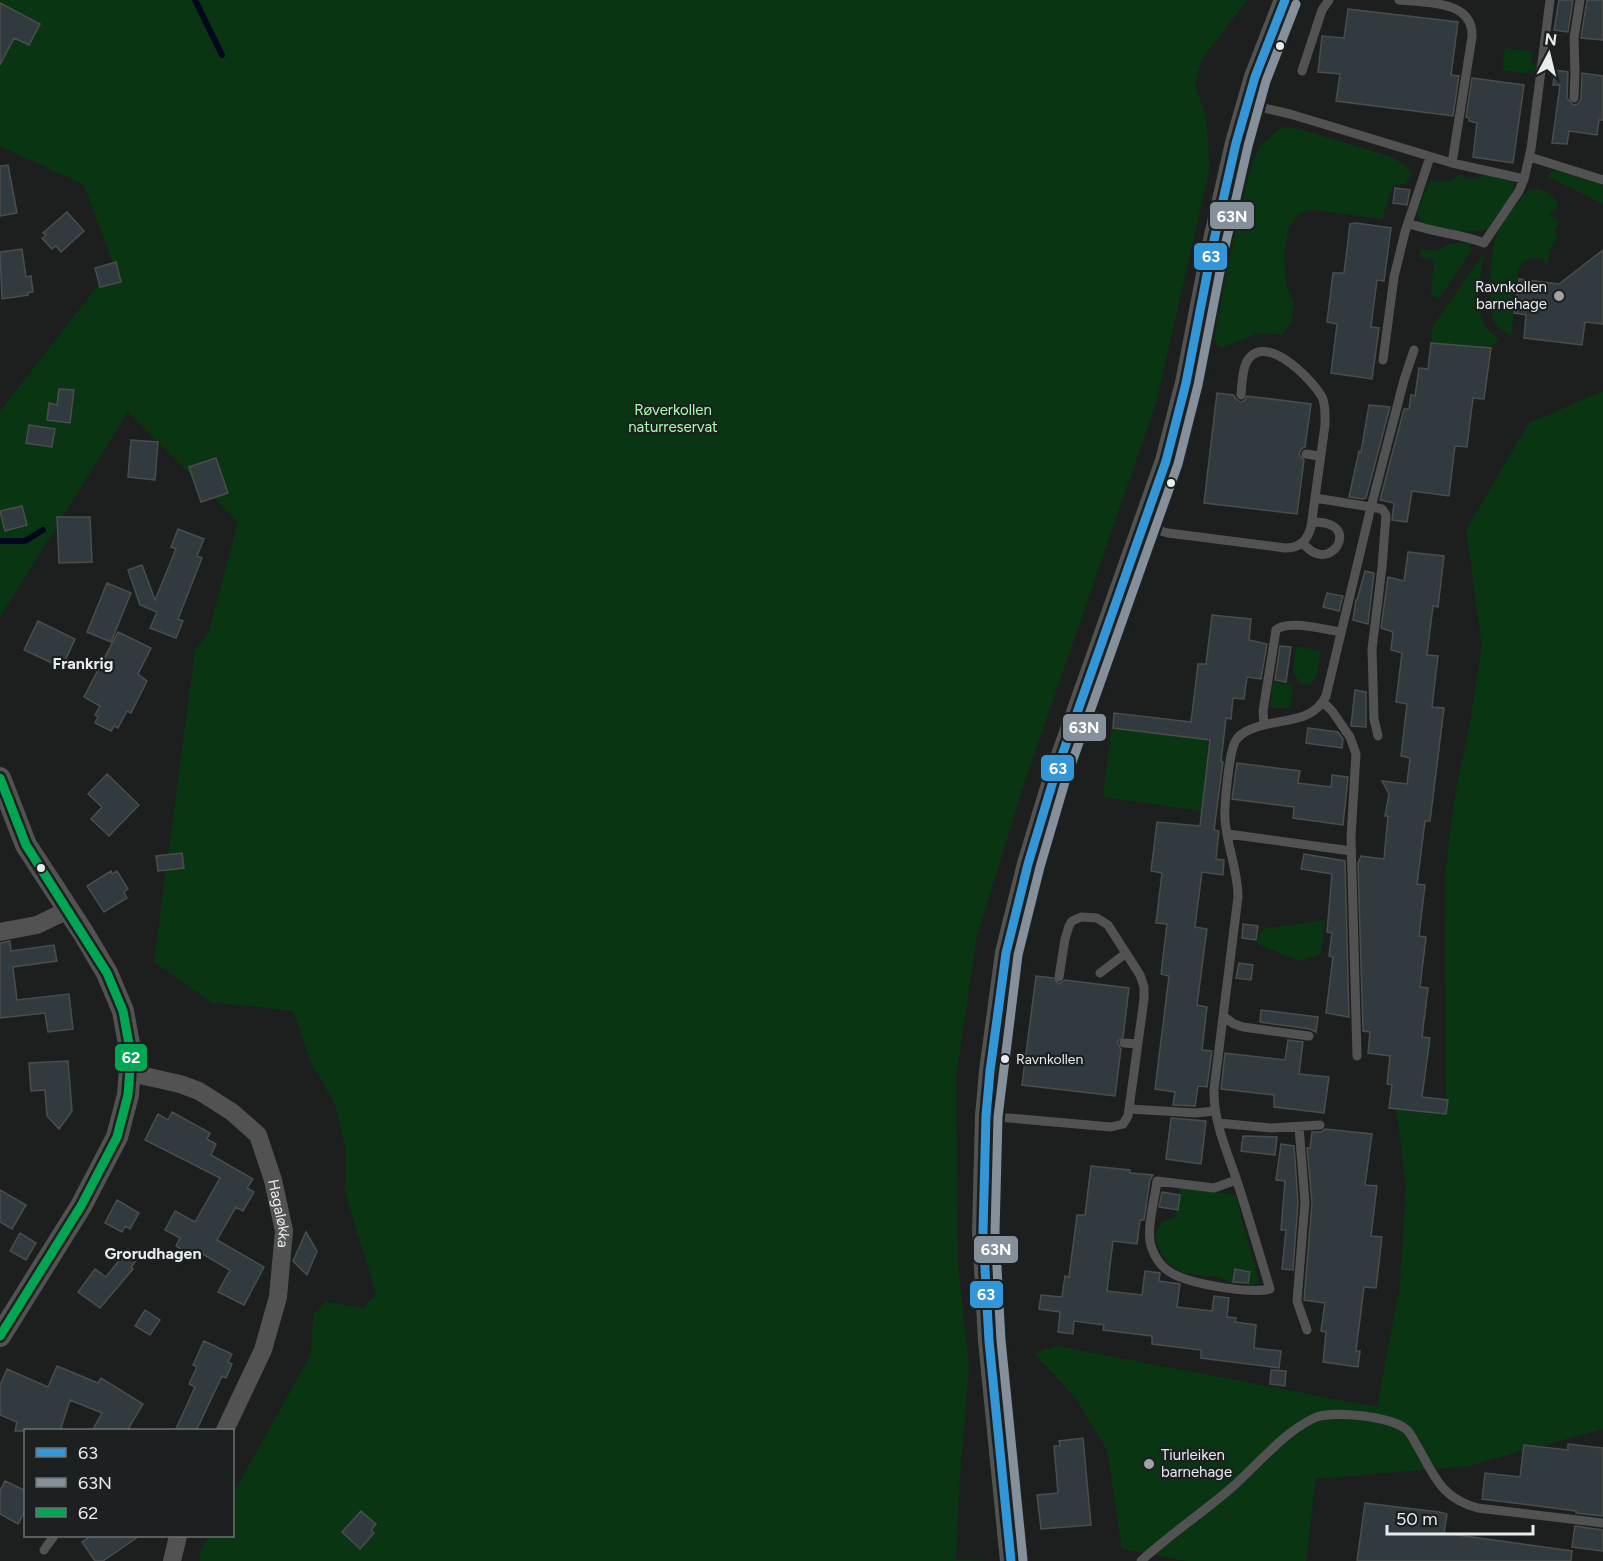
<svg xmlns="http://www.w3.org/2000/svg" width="1603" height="1561" font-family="Figtree,sans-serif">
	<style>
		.green { fill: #0a3512 }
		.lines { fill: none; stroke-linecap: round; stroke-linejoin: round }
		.stream { stroke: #03071e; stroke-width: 6 }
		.building { fill: #313b3f; stroke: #4b4d4d; stroke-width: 1.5 }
		.service { stroke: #525252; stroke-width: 9 }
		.minor { stroke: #525252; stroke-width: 18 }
		.tertiary { stroke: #525252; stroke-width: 22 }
		.bus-1-casing { stroke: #1c2020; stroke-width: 14 }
		.bus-2-casing { stroke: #1c2020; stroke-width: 14 }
		.bus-3-casing { stroke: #1c2020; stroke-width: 14 }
		.bus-1 { stroke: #3396d7; stroke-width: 9 }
		.bus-2 { stroke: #86909a; stroke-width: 9 }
		.bus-3 { stroke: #00a651; stroke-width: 9 }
		.bus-dot { fill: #e9ecec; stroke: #1c2020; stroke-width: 2 }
		.poi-dot { fill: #a2a4a4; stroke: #1c2020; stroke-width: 2 }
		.labels { text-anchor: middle; stroke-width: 4.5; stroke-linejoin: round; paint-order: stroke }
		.bus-label { font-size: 14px; fill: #e9ecec; stroke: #1c2020; text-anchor: start }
		.poi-label { font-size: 15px; fill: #e9ecec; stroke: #1c2020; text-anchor: end }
		.park-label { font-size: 15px; fill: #a9fcae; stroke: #1c2020 }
		.street-label { font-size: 15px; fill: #e9ecec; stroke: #1c2020 }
		.neighbourhood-label { font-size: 16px; font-weight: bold; fill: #e9ecec; stroke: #1c2020 }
		.line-badge { stroke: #1c2020; stroke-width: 2 }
		.badge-label { font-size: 16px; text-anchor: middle; font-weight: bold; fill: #fff }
	</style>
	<rect width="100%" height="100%" fill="#1d1f1f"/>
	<path class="green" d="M0,0H1247L1202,59L1195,85L1206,117L1210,167L1156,403L1024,784L977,936L956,1077L958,1264L969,1367L959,1489L956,1559L989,1561H200V1552L209,1536H232L233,1494L310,1356L314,1313L326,1302L363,1308L376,1294L345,1191L346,1150L335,1104L312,1065L293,1011L211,1002L154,962L195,650L209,631L238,522L128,412L0,617V411L114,265L84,185L0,146Z
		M1505,48L1533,52L1531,64L1537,65L1536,72L1529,70L1528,74L1502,70Z
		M1281,127L1299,129L1392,157L1403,164L1412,174L1406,184L1393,185L1382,219L1314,210L1299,213L1289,227L1284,253L1286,284L1294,303L1291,322L1282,335L1259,333L1221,348L1213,338L1241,194L1259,147Z
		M1555,170L1603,185V204L1547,176Z
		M1485,173L1511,180L1514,184L1513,192L1488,228C1472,236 1444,227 1427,225C1421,221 1417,217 1418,209L1430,181L1448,182L1461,174L1467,179H1479Z
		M1529,189C1543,188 1551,193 1558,204L1555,211L1551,212L1549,216L1557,217L1558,225L1554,231L1558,237L1549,251L1548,266L1542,259L1530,258L1523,262L1517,272L1518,279L1511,336C1505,332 1497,327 1494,321C1487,307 1490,248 1497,234C1504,217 1518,203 1529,189Z
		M1457,243H1470L1471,251L1438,300L1431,293L1434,259L1419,257L1421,249L1438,251L1447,245Z
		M1484,253C1481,273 1474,308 1485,326C1488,331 1494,335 1499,339L1488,349L1431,343L1433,326Z
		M1603,391V1429L1468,1466L1316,1479L1306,1561H1187L1122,1549L1107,1450L1077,1400L1034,1353L1057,1346L1377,1407L1400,1285L1406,1186L1396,1105L1446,1109L1445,873L1455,794L1469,728L1482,646L1466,530L1529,423Z
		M1296,646L1321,651L1316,677L1310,685L1301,684L1293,673Z
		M1273,682L1293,685L1290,709L1270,707Z
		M1112,726L1208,738L1202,811L1103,797Z
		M1325,920L1321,954L1299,961L1257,944L1259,933L1263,929Z
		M1180,1188L1231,1194L1236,1196L1259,1283L1248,1287L1250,1272L1235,1270L1233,1285C1213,1266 1183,1287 1163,1256C1159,1249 1155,1242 1156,1234C1157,1223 1165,1220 1175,1217Z"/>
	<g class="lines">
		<path class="stream" d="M195,0L222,55
			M0,541H25L43,530"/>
	</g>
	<path class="building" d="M1559,0H1573L1568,32L1554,30Z
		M1587,0H1603V40L1581,38Z
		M0,3L40,24L29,45L14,38L0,65Z
		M1348,9L1458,22L1451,75L1459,76L1453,116L1336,101L1340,74L1318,72L1322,36L1344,38Z
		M1555,70L1568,72L1567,98L1573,105L1578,104L1581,99L1582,73L1603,76V120H1599L1597,135L1569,131L1567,144L1552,143L1560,85H1553Z
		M1472,78L1524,85L1513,163L1473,157L1477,123L1469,121V118L1466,117Z
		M8,165L17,213L0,216V166Z
		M1395,188L1410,190L1407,205L1393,203Z
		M67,212L84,231L61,252L56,246L52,249L42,238L46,235L43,233Z
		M1356,223L1391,228L1384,281L1377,280L1371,327L1379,328L1372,379L1331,373L1337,324L1327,322L1333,273H1344L1350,224Z
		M22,249L26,277L31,276L33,292L28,293V295L2,299L0,252Z
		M1603,250V324L1585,322L1582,345L1524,338L1526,315L1514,313L1519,279L1559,284Z
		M116,262L121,282L100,287L95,268Z
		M1431,343L1491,348L1484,399L1473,398L1467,447L1455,446L1449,496L1412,491L1407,522L1392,520L1394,503L1380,500L1404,409H1409L1411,395L1415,396L1419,368L1428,369Z
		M59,389L74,390L70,423L47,420L49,403L57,405Z
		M1217,393L1234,395L1235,398L1240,402L1244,401L1247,396L1311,404L1305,447L1301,449L1299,454L1304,460L1297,514L1204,503Z
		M1369,405L1390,407L1366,498L1363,499L1349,497L1359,451L1361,452Z
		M29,425L55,429L52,447L26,443Z
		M131,440L158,442L155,480L128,477Z
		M216,458L228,493L201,502L189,467Z
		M22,506L27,525L5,531L0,511Z
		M57,517H90L92,562L59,563Z
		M178,529L204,539L197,556L202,558L178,619L183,621L176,638L150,628L157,612L140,605L128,570L142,565L155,600L176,549L171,547Z
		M1408,552L1444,556L1438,607L1433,606L1427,655L1438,656L1432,707L1444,708L1430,821H1425L1417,884L1425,885L1419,936L1426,937L1420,987L1428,988L1422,1037L1430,1038L1422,1097L1448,1100L1446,1114L1389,1108L1392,1085L1387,1084L1390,1056L1368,1053L1370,1032L1363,1031L1358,863L1361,856L1384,859L1388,816H1385L1389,794L1382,781L1407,784L1410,758L1401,756L1407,704L1396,702L1402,653L1391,650L1393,632L1381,628L1388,577L1404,581Z
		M1365,571L1374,573L1368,624L1353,620L1356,600H1357Z
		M107,583L131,593L111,642L87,632Z
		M1327,593L1343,596L1339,611L1323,607Z
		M1212,615L1251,619L1249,640L1267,644L1261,679L1247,677L1244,699L1233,698L1231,719L1226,718L1221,762H1223L1214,830L1219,831L1216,859L1224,860L1223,875L1202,872L1195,927L1207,929L1197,1005L1207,1007L1202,1050L1212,1051L1207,1087L1198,1086L1195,1106L1173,1105L1175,1092L1155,1089L1169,976L1161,974L1167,924L1156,923L1162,873L1151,871L1157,822L1200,826L1210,740L1113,728L1114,713L1191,722L1198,664H1206Z
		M38,621L75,639L64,663L60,661L58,666L24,650Z
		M118,632L151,648L138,674L147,681L131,713L127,711L118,728L114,726L111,731L95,723L98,717L95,715L100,706L84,697Z
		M1280,646L1291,647L1286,682L1275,680Z
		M1355,690L1366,692V727L1351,726Z
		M1308,728L1338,732L1343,739L1342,748L1306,743Z
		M1237,763L1300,771L1298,783L1331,787L1332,775L1348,777L1343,825L1293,818L1294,807L1232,799Z
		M107,774L139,805L109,836L91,819L102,807L88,794Z
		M182,853L184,868L158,871L156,856Z
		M1304,854L1345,861L1349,1017L1326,1013L1333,957L1329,956L1332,933L1327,932L1332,874L1301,869Z
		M111,871L112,874L117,871L128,889L124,892L127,898L104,912L87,886Z
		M1243,924L1258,926L1256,940L1242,938Z
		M10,941L11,951L54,945L57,961L13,967L17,1000L69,994L73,1029L48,1032L45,1013L0,1018V943Z
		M1239,963L1253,965L1251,980L1236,978Z
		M1036,976L1053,978L1059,984L1065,980L1129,988L1123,1037L1117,1042L1121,1049L1115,1096L1022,1085Z
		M1261,1010L1318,1017L1316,1032L1310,1029L1260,1022Z
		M1288,1040L1303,1042L1299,1074L1329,1077L1324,1113L1274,1107V1095L1221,1089L1225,1053L1285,1060Z
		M68,1061L72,1111L59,1129L47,1116L45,1090L31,1091L29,1063Z
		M172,1112L210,1133L207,1139L216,1144L211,1155L253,1179L247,1188L254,1192L243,1211L236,1207L217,1240L264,1267L244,1305L218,1292L230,1270L194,1249L191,1255L176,1246L180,1238L165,1230L175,1211L195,1222L220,1178L145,1140L158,1114L168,1120Z
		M1171,1118L1206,1121L1201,1164L1166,1159Z
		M1325,1129L1372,1134L1365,1185L1377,1186L1371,1236L1382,1237L1376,1288L1364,1287L1356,1351H1360L1358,1367L1323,1362L1326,1332L1321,1331L1325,1303L1304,1300L1312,1203L1307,1148H1310L1312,1132H1321Z
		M1243,1136L1277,1137L1275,1155L1241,1151Z
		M1281,1144L1294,1146L1298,1202L1293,1270L1282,1269L1286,1230H1281L1285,1181L1276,1180Z
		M1091,1166L1130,1170V1173L1153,1175L1150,1180L1144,1220H1140L1137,1244L1113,1241L1107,1291L1142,1295L1145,1271L1160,1273L1159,1281L1180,1284L1177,1307L1212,1311L1214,1296L1229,1298L1227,1317L1236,1318L1235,1322L1256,1325L1254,1348L1281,1351L1279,1368L1201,1358V1350L1152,1344V1336L1103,1330L1104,1325L1074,1321L1073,1334L1058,1332L1060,1312L1039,1309L1041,1295L1062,1297L1065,1276L1069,1277L1077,1215H1085Z
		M0,1190L26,1205L12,1229L0,1222Z
		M1162,1192L1180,1195L1178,1210L1159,1207Z
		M117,1200L139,1213L130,1229L125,1226L122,1232L105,1223Z
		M306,1232L317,1251L307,1275L293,1261Z
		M20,1233L36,1243L26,1260L10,1251Z
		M128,1249L138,1257L131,1268L133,1269L100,1308L78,1292L95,1269L106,1277Z
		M1235,1269L1250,1272L1248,1283L1233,1282Z
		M145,1310L160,1320L150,1335L135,1326Z
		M204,1341L232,1354L228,1362L232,1364L226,1378L222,1376L196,1431H175L195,1387L189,1384L197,1367L193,1365Z
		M57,1366L98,1383L101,1378L143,1404L127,1431H92L102,1413L70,1400L60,1431H15L17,1422L0,1415V1385L7,1369L48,1387Z
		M1271,1370L1286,1371L1285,1386L1270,1384Z
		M1083,1438L1091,1525L1041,1529L1037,1495L1058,1493L1054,1446H1060L1059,1441Z
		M1568,1444L1603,1448V1516L1576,1513V1511L1482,1499L1485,1473L1520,1477L1524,1445L1568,1450Z
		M5,1481L26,1491V1509L18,1524L0,1514V1491Z
		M1365,1503L1439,1512L1447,1514L1444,1533L1572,1551L1571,1561H1357Z
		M361,1511L376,1524L371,1530L374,1533L360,1549L342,1532Z
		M1575,1526L1603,1530V1551L1572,1547Z
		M91,1536H139L103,1561H95L82,1542Z"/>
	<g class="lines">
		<path class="service" d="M1399,0C1427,3 1474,0 1472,37L1452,163
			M1302,71L1322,10L1329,0
			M1574,98L1575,73L1574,38L1580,0
			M1247,104L1290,114L1452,163L1524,179
			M1530,157L1603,180
			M1408,223C1433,233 1459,233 1484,243L1519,191L1524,179L1531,149L1550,0
			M1383,360L1394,277L1405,232L1430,157
			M1306,454L1320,456
			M1315,498L1377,508L1382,509L1386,515L1382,567L1372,649L1374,719L1378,736
			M1143,526L1168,533L1285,548C1300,548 1307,541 1311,527L1325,425C1325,416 1326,405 1322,397C1312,379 1263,329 1246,363C1242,372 1242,385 1241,395
			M1302,543C1306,546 1309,550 1313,552C1333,563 1351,534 1331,525C1325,522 1317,522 1312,522
			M1323,702L1332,711L1350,737L1356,754L1351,837L1357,1056
			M1264,725L1263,711L1276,630C1287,619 1325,630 1341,632
			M1228,834L1351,851
			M1100,973L1125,954
			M1223,1016L1234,1024L1243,1027L1309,1036
			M1124,1043L1138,1044
			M1130,1109L1196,1113L1215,1111
			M986,1116L1111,1127L1123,1124L1128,1116L1144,999V987L1140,975L1108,925L1097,918L1081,917L1072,921L1069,926L1065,939L1059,977
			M1218,1123L1271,1128L1320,1125
			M1299,1127L1305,1202L1297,1301L1307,1330
			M1236,1180L1214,1188L1157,1181C1155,1198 1146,1230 1151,1246C1154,1256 1161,1267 1170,1272C1188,1284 1249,1294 1270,1289C1259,1252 1248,1215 1236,1178C1226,1149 1213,1120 1214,1089L1238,897C1238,871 1227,846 1225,820C1224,805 1229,754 1235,742C1238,736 1244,732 1249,730C1275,717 1312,726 1326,696L1371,507L1404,380L1414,350
			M44,1550L54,1536
			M1141,1561C1169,1535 1201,1514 1230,1489C1257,1466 1281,1434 1314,1418C1332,1410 1392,1416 1407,1430C1412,1435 1415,1443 1419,1449C1435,1478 1443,1499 1478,1508L1603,1523"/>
		<g class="minor">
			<path d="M0,932L37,925L68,910"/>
			<path id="s1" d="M131,1073L180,1084L199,1091L232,1112L258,1135L273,1180L284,1231L278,1297L263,1350L225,1430"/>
			<path d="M172,1561L178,1536"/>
		</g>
		<path class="tertiary" d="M0,778L26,845L84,934L107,973L123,1011L131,1055L128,1095L117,1137L81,1206L0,1336
			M1011,1561L989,1341L983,1232L986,1116L990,1071L1006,953L1028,864L1054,778L1166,461L1186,383L1212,249L1236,143L1255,77L1285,0"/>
		<g class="bus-1-casing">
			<path id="bus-1" d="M1011,1561L989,1341L983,1232L986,1116L990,1071L1006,953L1028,864L1054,778L1166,461L1186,383L1212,249L1236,143L1255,77L1285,0"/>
		</g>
		<g class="bus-2-casing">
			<path id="bus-2" d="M1023,1560L1001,1340L995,1232L998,1117L1018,955L1040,867L1065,782L1178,464L1198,385L1224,251L1248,146L1266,81L1296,4"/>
		</g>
		<g class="bus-3-casing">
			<path id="bus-3" d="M0,778L26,845L107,973L123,1011L131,1055L128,1095L117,1137L81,1206L0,1336"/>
		</g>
		<use href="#bus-1" class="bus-1"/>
		<use href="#bus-2" class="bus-2"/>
		<use href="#bus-3" class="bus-3"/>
	</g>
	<g class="bus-dot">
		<circle cx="1280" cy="46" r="5"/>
		<circle cx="1171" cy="483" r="5"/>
		<circle cx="41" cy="868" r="5"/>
		<circle cx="1005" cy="1059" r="5"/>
	</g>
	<g class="poi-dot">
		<circle cx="1559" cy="296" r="6"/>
		<circle cx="1149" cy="1464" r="6"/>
	</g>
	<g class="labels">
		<g class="bus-label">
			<text x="1016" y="1064">Ravnkollen</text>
		</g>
		<g class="poi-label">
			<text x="1547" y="292">Ravnkollen<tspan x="1547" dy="17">barnehage</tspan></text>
			<text x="1161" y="1460" text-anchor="start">Tiurleiken<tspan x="1161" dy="17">barnehage</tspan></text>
		</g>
		<g class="park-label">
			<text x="673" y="415">Røverkollen<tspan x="673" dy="17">naturreservat</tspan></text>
		</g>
		<g class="street-label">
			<text dy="5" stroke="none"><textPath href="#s1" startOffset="226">Hagaløkka</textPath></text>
		</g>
		<g class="neighbourhood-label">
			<text x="83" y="669">Frankrig</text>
			<text x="153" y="1259">Grorudhagen</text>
		</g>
	</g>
	<g class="line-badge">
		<rect x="1209" y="201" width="46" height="29" rx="6" fill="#86909a"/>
		<rect x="1193" y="242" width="35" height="29" rx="6" fill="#3396d7"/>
		<rect x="1062" y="713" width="45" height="29" rx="6" fill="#86909a"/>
		<rect x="1040" y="754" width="35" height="28" rx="6" fill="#3396d7"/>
		<rect x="114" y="1043" width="34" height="29" rx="6" fill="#00a651"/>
		<rect x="973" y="1235" width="46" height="29" rx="6" fill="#86909a"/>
		<rect x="969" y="1280" width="35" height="29" rx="6" fill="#3396d7"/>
	</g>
	<g class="badge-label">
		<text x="1232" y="222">63N</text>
		<text x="1211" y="262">63</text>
		<text x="1084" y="733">63N</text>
		<text x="1058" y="774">63</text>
		<text x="131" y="1063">62</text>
		<text x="996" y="1255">63N</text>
		<text x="986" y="1300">63</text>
	</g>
	<rect x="24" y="1429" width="210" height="108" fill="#1c2020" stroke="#6e7272" stroke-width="1.5"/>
	<rect x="36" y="1448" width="30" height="9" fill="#3396d7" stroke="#6e7272" stroke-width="1.5"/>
	<text x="78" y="1459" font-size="18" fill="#e9ecec">63</text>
	<rect x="36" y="1478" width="30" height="9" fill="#86909a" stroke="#6e7272" stroke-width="1.5"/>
	<text x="78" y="1489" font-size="18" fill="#e9ecec">63N</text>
	<rect x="36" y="1508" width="30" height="9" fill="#00a651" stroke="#6e7272" stroke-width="1.5"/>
	<text x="78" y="1519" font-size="18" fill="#e9ecec">62</text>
	<g transform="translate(1549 54) rotate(7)" stroke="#1c2020" stroke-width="4.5" paint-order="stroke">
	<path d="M0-4.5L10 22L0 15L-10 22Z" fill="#e9ecec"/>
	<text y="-9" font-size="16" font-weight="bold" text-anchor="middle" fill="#e9ecec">N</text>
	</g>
	<path d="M1387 1525v9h146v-9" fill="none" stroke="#e9ecec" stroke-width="3"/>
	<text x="1396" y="1525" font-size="18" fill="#e9ecec" stroke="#1c2020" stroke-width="4.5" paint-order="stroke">50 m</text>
</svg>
